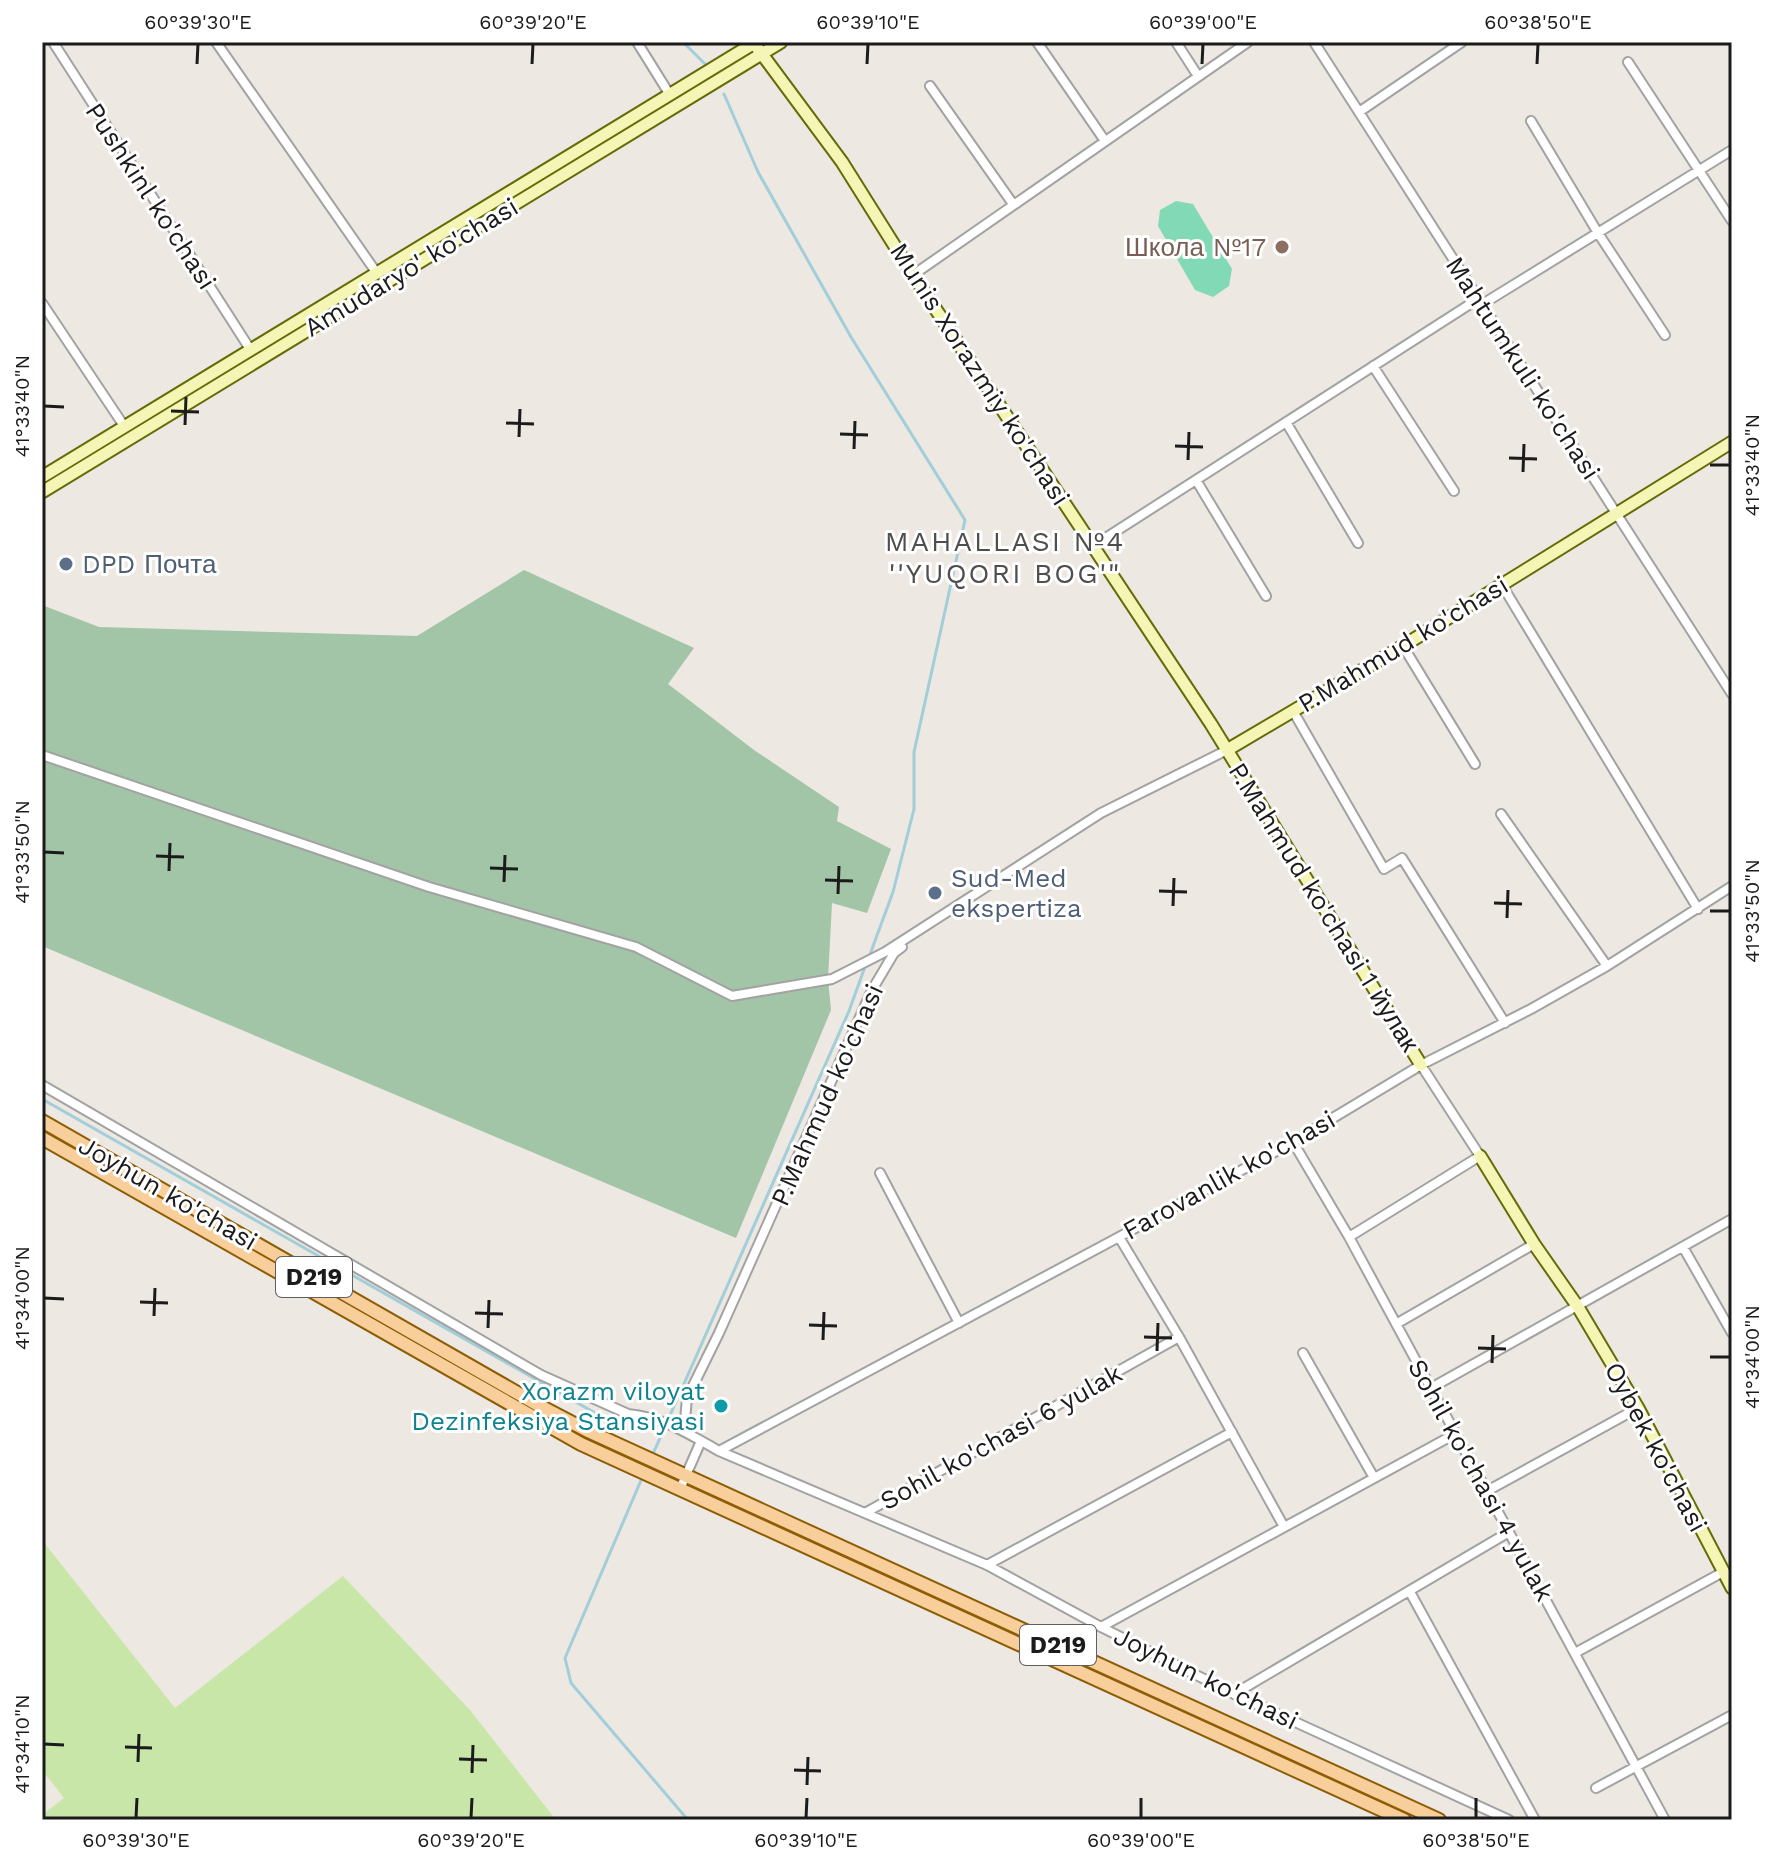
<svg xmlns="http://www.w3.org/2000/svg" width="1774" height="1862" font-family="'Work Sans',sans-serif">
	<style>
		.grass { fill: #c8e6a8 }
		.cemetery { fill: #a3c5a7 }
		.pitch { fill: #81dab5 }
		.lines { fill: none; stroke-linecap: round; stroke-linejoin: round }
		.stream { stroke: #a2ced9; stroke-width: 3 }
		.street-casing { stroke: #a2a2a2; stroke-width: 12 }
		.secondary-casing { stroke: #636c08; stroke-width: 15 }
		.primary-casing { stroke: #8d5d05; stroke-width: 16 }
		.street { stroke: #fff; stroke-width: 8 }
		.secondary { stroke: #f5f6b5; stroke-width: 11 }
		.primary { stroke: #f8ce9b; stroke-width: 12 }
		.ticks { fill: none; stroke: #1b1b1b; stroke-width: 3 }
		.education-dot { fill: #8d6e63; stroke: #fff; stroke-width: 3 }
		.service-dot { fill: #5c6f8a; stroke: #fff; stroke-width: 3 }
		.culture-dot { fill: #0f9aa8; stroke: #fff; stroke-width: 3 }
		.labels { text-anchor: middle; stroke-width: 6; stroke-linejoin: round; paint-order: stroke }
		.shield { fill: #fff; stroke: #5f5f5f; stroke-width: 2 }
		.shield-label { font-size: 24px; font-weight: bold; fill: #1b1b1b }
		.street-label { font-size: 26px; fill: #1b1b1b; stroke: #fff }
		.education-label { font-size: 26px; fill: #785e54; stroke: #fff; text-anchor: end }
		.service-label { font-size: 26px; fill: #4e5e75; stroke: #fff; text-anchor: start }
		.culture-label { font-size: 26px; fill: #0d838f; stroke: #fff; text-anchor: end }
		.neighbourhood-label { font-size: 28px; letter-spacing: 2px; fill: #4e4e4e; stroke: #fff }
		.neatline { fill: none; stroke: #1b1b1b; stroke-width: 3 }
		.ticks-label { font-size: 20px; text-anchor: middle; fill: #1b1b1b }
	</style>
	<rect width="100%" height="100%" fill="#ede8e1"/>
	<path class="grass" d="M42,1540L175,1708L343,1576L470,1710L556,1820H42V1815L64,1798L42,1770Z"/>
	<path class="cemetery" d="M524,570L694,648L668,684L754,750L839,807L837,821L891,849L867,913L832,903L828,979L831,1010L736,1238L42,946V605L99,627L417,636Z"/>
	<path class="pitch" d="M1176,201L1193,204L1232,269L1229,286L1213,297L1195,290L1158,226L1160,210Z"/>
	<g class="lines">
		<path class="stream" d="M683,42L707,66
			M724,94L758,172L851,337L965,520L914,752V809L893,892L869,957
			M42,1099L618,1426
			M652,1456L849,1011L866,964
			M642,1478L565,1658L571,1683L688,1820"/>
		<g class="street-casing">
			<path id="street" d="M53,42L250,349
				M216,42L376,272
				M637,42L670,95
				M1037,42L1105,141
				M1176,42L1198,76
				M1314,42L1732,694
				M1628,62L1732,221
				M930,86L1013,204
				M1359,112L1462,42
				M1531,121L1598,233L1665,335
				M913,275L1248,42
				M42,303L124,426
				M1481,305L1732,150
				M1373,366L1454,491
				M1286,422L1358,543
				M1196,480L1266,596
				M1093,546L1478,299
				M1502,585L1698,909
				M1403,646L1475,764
				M1293,711L1384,869L1402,858L1505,1023
				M42,755L429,887L636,947L732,996L832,979L885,952L1101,813L1227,750
				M1501,814L1607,966
				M42,1085L541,1375L628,1414C663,1417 689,1434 719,1451L987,1565L1101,1627L1234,1694L1509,1820
				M1293,1142L1349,1237L1665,1820
				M880,1173L959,1323
				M1119,1237L1179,1337L1283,1525
				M1349,1237L1480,1156L1421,1065
				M1683,1247L1732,1333
				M1396,1324L1534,1244
				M1303,1353L1373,1476
				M1431,1388L1732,1219
				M689,1432L685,1420L687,1398L719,1333L872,990L894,953L902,947
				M719,1451L1119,1237L1293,1142L1421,1065L1531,1009L1607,966L1732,886
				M680,1489L701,1441
				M1487,1491L1638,1408
				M865,1513L1179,1337
				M987,1565L1232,1432
				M1410,1592L1535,1820
				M1101,1627L1455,1434
				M1575,1653L1723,1572
				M1234,1694L1509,1532
				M1596,1788L1732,1715"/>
		</g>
		<g class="secondary-casing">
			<path id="secondary" d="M753,42L842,162L913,275L1211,724L1421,1065
				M42,477L756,42
				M42,492L781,42
				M1227,750L1403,646L1732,442
				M1480,1156L1534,1244L1578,1307L1638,1408L1732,1588"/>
		</g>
		<g class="primary-casing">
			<path id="primary" d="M42,1121L540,1406L586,1430L1439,1820
				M42,1138L581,1444L1404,1820"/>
		</g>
		<use href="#street" class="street"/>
		<use href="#secondary" class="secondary"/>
		<use href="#primary" class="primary"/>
	</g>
	<path class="ticks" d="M197,64L198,44M532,64L533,44M867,64L868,44M1202,64L1203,44M1537,64L1538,44M44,406L64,407M171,411L199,412M506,423L534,424M185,425L186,397M840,434L868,435M519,437L520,409M1175,446L1203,447M854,449L855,421M1509,458L1537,459M1188,460L1189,432M1710,465H1730M1523,472L1524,444M44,852L64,853M156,856L184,857M490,868L518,869M169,871L170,843M825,880L853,881M504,882L505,855M1159,891L1187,892M838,894L839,866M1494,903L1522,904M1173,906L1174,878M1710,911H1730M1507,918L1508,890M44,1298L64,1299M140,1302L168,1303M475,1313L503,1314M154,1316L155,1288M809,1325L837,1326M488,1328L489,1300M1144,1337L1172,1338M823,1340L824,1312M1478,1348L1506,1349M1157,1351L1158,1323M1710,1357H1730M1492,1363L1493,1335M44,1744L64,1745M125,1747L152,1748M459,1759L487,1760M138,1762L139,1734M794,1770L821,1771M472,1773L473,1745M807,1785L808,1757M136,1818L137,1798M471,1818L472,1798M806,1818L807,1798M1141,1818V1798M1476,1818V1798"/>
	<circle class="education-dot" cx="1282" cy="247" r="8"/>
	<g class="service-dot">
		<circle cx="66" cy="564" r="8"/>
		<circle cx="935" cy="893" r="8"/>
	</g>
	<circle class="culture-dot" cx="721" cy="1406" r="8"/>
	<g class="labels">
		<g class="shield">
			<rect x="276" y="1257" width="76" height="40" rx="6"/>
			<rect x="1020" y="1625" width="76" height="40" rx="6"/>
		</g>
		<g class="shield-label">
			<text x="314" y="1285">D219</text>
			<text x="1058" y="1653">D219</text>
		</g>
		<g class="street-label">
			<text transform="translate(151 196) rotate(57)" y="9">Pushkinl ko'chasi</text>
			<text transform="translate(411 267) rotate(-31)" y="9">Amudaryo' ko'chasi</text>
			<text transform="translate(1523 368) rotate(57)" y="9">Mahtumkuli ko'chasi</text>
			<text transform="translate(980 374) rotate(57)" y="9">Munis Xorazmiy ko'chasi</text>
			<text transform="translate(1403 644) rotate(-31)" y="9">P.Mahmud ko'chasi</text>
			<text transform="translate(1324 907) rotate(58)" y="9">P.Mahmud ko'chasi 1 йулак</text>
			<text transform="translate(827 1095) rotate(-66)" y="9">P.Mahmud ko'chasi</text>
			<text transform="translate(1229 1175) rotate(-29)" y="9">Farovanlik ko'chasi</text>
			<text transform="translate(168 1193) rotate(30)" y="9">Joyhun ko'chasi</text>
			<text transform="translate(1001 1437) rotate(-29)" y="9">Sohil ko'chasi 6 yulak</text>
			<text transform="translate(1656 1447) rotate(62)" y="9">Oybek ko'chasi</text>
			<text transform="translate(1481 1480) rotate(61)" y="9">Sohil ko'chasi 4 yulak</text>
			<text transform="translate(1206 1678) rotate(26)" y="9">Joyhun ko'chasi</text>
		</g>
		<g class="education-label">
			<text x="1266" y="256">Школа №17</text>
		</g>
		<g class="service-label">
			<text x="82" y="573">DPD Почта</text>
			<text x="951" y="887">Sud-Med<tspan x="951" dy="30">ekspertiza</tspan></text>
		</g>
		<g class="culture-label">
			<text x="705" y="1400">Xorazm viloyat<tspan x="705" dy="30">Dezinfeksiya Stansiyasi</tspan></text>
		</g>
		<g class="neighbourhood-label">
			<text x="1005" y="551">MAHALLASI №4<tspan x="1005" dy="32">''YUQORI BOG'"</tspan></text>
		</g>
	</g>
	<rect width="1774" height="1862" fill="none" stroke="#ffffff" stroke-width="88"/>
	<rect x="44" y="44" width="1686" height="1774" class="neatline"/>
	<g class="ticks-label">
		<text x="198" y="29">60°39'30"E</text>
		<text x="533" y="29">60°39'20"E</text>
		<text x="868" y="29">60°39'10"E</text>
		<text x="1203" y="29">60°39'00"E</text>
		<text x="1538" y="29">60°38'50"E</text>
		<text transform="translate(22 406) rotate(-90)" y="7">41°33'40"N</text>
		<text transform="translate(1752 465) rotate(-90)" y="7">41°33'40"N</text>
		<text transform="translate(22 852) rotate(-90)" y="7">41°33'50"N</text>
		<text transform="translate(1752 911) rotate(-90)" y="7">41°33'50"N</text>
		<text transform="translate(22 1298) rotate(-90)" y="7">41°34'00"N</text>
		<text transform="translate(1752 1357) rotate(-90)" y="7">41°34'00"N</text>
		<text transform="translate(22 1744) rotate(-90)" y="7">41°34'10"N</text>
		<text x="136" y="1847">60°39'30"E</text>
		<text x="471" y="1847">60°39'20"E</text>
		<text x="806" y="1847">60°39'10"E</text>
		<text x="1141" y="1847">60°39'00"E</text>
		<text x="1476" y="1847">60°38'50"E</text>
	</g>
</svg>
